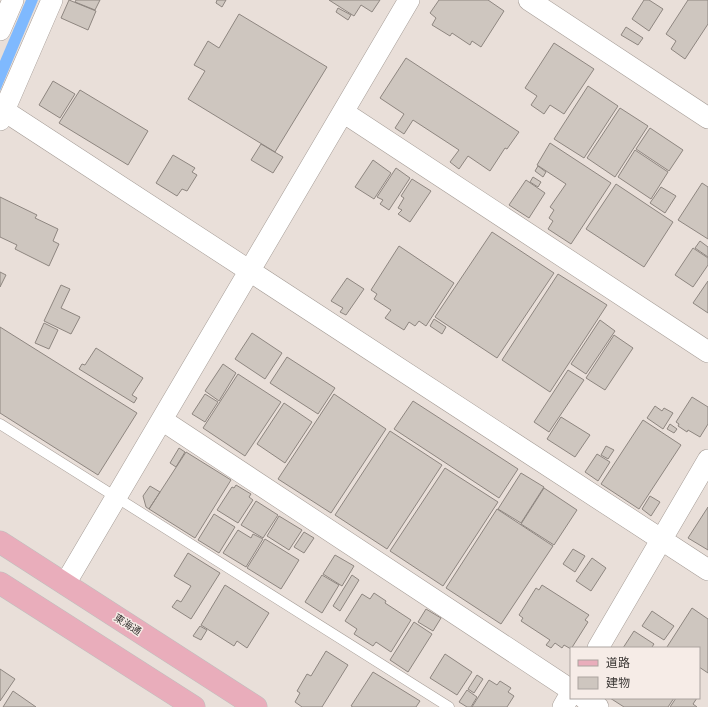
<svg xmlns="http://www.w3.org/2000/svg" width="708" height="707" font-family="Manrope,'Noto Sans JP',sans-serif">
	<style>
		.water { fill: #7fb9fe }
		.building { fill: #cec6bf; stroke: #8e8680 }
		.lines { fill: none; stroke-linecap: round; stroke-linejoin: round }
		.service-casing { stroke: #a69d97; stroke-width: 11 }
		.minor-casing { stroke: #a69d97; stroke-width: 22 }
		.primary-casing { stroke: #c0bfbe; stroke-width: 23 }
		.service { stroke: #fff; stroke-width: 10 }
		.minor { stroke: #fff; stroke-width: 21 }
		.primary { stroke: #e9adbb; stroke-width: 22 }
		.labels { text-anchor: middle; stroke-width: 3; stroke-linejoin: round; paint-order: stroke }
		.street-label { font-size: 10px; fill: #3b3735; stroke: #f6ece7 }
	</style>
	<rect width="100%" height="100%" fill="#e9dfd9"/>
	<path class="water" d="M26,0H38L0,91V61Z"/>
	<path class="building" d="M69,0L96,11L88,30L61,18Z
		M76,0H100L95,10L75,2Z
		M217,0H226L222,7L216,3Z
		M329,0H380L372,12L361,5L354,16Z
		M439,0H488L504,11L481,47L472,41L470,45L452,33L450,36L432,25L436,18L430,13Z
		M644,0H649L663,9L649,31L632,19Z
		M688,0H708V24L685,59L671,49L676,41L666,34Z
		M338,8L351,15L348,20L336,12Z
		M239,14L327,67L275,152L188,99L205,71L194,65L208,41L219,48Z
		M626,27L643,38L638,45L621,35Z
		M554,43L594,69L564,114L550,105L544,114L531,105L537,96L525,88Z
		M406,58L519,132L507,149L505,148L490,171L468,156L459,169L450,162L459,150L413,120L404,134L395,128L404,114L380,98Z
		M53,81L75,94L60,118L39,105Z
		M588,86L618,106L584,158L554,139Z
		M80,90L148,131L128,165L59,123Z
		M620,108L648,126L615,177L587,158Z
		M650,128L683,150L669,171L636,149Z
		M550,143L611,183L571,244L548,229L553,221L549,218L554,210L550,207L566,184L537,165Z
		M261,144L283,157L273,173L251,160Z
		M635,150L668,172L651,199L618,177Z
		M173,155L195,168L192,172L197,175L187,191L182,189L177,196L156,183Z
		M373,160L391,173L374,199L355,187Z
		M538,166L546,172L543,177L535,171Z
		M396,168L410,178L389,210L380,204L383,200L377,197Z
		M533,177L541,182L538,187L530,182Z
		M412,179L431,191L410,222L398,214L402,210L398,208L404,198L401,196Z
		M526,180L545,193L529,218L509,205Z
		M702,183L708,187V239L678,220Z
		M616,184L673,222L644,267L586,229Z
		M661,187L676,196L665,213L650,203Z
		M0,197L37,215L35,218L58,229L53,241L59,244L49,266L15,249L17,245L0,237Z
		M492,232L554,273L497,358L435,317Z
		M700,241L708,247V257L695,248Z
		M399,246L454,283L426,326L419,321L415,326L409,322L404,330L385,318L391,310L374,299L377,294L371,290Z
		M693,248L708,258V265L693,287L675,275Z
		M0,272L6,275L0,287Z
		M558,274L607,305L550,392L502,360Z
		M347,278L364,289L346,315L340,312L343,308L331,301Z
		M708,281V313L693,303Z
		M61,285L70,289L61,308L80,317L71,334L44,321Z
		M434,319L446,327L442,334L430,326Z
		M600,320L615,331L586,374L571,364Z
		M44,323L58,330L49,349L35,343Z
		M0,327L137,413L98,475L0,413Z
		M252,333L282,353L265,379L235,359Z
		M614,335L633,348L605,390L586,378Z
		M96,348L143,378L132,395L137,398L134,403L79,369L82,364L85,365Z
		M287,357L335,388L318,414L270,383Z
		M223,364L236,373L219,401L205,391Z
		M568,370L584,380L549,432L534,422Z
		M238,374L281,402L245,456L203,428Z
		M205,394L218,402L205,422L192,414Z
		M334,394L386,429L331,513L278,479Z
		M692,397L708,407V424L700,437L688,430L687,432L678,426L679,424L676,422Z
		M413,401L518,469L499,498L394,429Z
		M284,403L312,422L285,463L257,444Z
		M655,406L662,411L664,408L673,413L663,429L647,418Z
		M561,417L590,435L575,457L547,439Z
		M643,420L681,445L639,509L601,484Z
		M670,424L677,429L674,433L667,429Z
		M390,431L442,465L387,549L335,515Z
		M606,446L614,450L608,459L601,455Z
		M179,448L185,452L176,467L170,463Z
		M186,452L231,480L195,538L149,509Z
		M597,454L610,462L598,481L585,472Z
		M445,468L498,502L443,586L390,551Z
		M521,473L544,487L521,523L498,509Z
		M236,485L251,494L249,497L253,500L238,523L217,510L232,487L234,488Z
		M150,486L160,492L149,509L146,507L143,496Z
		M544,488L577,510L554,545L521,524Z
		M650,496L660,502L651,516L642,509Z
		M256,501L278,515L263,538L241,525Z
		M708,507V550L688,538Z
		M497,509L553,546L501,624L446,588Z
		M214,514L235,527L219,553L198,540Z
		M279,516L302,530L289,550L267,536Z
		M238,530L251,538L253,534L263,539L246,567L223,553Z
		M304,532L314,538L304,553L294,547Z
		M265,539L299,560L281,589L247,568Z
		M573,549L585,556L575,572L563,564Z
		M188,553L220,573L191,619L172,607L177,600L181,602L191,586L174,576Z
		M335,555L354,566L342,586L323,574Z
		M592,558L606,568L591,591L576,581Z
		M322,575L339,585L322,613L305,602Z
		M352,575L359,580L340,611L333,606Z
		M225,585L269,613L247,648L237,641L234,646L201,625Z
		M542,585L589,615L585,620L588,622L571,649L564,645L562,648L555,643L551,648L546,645L550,640L521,621L523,618L519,615L536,588L539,590Z
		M374,593L386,601L385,603L411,620L391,652L376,642L373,646L354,634L357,629L345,621L362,594L370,599Z
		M692,608L708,619V673L699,667V648H669L667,647Z
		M426,609L441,618L433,631L418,622Z
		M652,611L674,626L664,640L642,626Z
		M414,622L432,634L408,672L390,660Z
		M200,626L207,630L201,640L193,636Z
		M634,631L654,644L652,647L654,648H623Z
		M326,651L348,665L322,707H302L295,702L300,693L297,691L307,674L311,676Z
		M445,654L472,672L457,695L430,678Z
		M0,669L15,679L0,701Z
		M373,672L420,701L416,707H353L351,706Z
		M477,675L483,679L474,693L468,689Z
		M489,680L497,685L500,681L511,688L508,692L514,696L507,707H472Z
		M467,690L477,697L471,707H467L459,702Z
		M13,691L36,707H3Z
		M610,698H674L668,707H624Z
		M676,698H697L693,704L697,707H670Z"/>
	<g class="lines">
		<g class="service-casing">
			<path id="service" d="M0,424L449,707"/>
		</g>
		<g class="minor-casing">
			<path id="minor" d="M529,0L708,118
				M0,30L13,0
				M0,108L708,570
				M343,112L708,352
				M0,120L52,0
				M162,420L571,690
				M65,584L409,0
				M598,648L708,460
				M584,698L598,707
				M563,707L571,693"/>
		</g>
		<g class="primary-casing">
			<path id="primary" d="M0,542L256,707
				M0,583L194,707"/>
		</g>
		<use href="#service" class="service"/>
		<use href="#minor" class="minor"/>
		<use href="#primary" class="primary"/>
	</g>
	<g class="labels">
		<g class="street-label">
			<text transform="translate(128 624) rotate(33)" y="4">東海通</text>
		</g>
	</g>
	<rect x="570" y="647" width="130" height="52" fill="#f6ece7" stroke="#aba4a0"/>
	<rect x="578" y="660" width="20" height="6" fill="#e9adbb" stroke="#aba4a0"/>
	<text x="606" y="667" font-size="12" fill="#3b3735">道路</text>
	<rect x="578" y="677" width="20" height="12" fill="#cec6bf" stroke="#aba4a0"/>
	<text x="606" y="687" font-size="12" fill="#3b3735">建物</text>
</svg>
